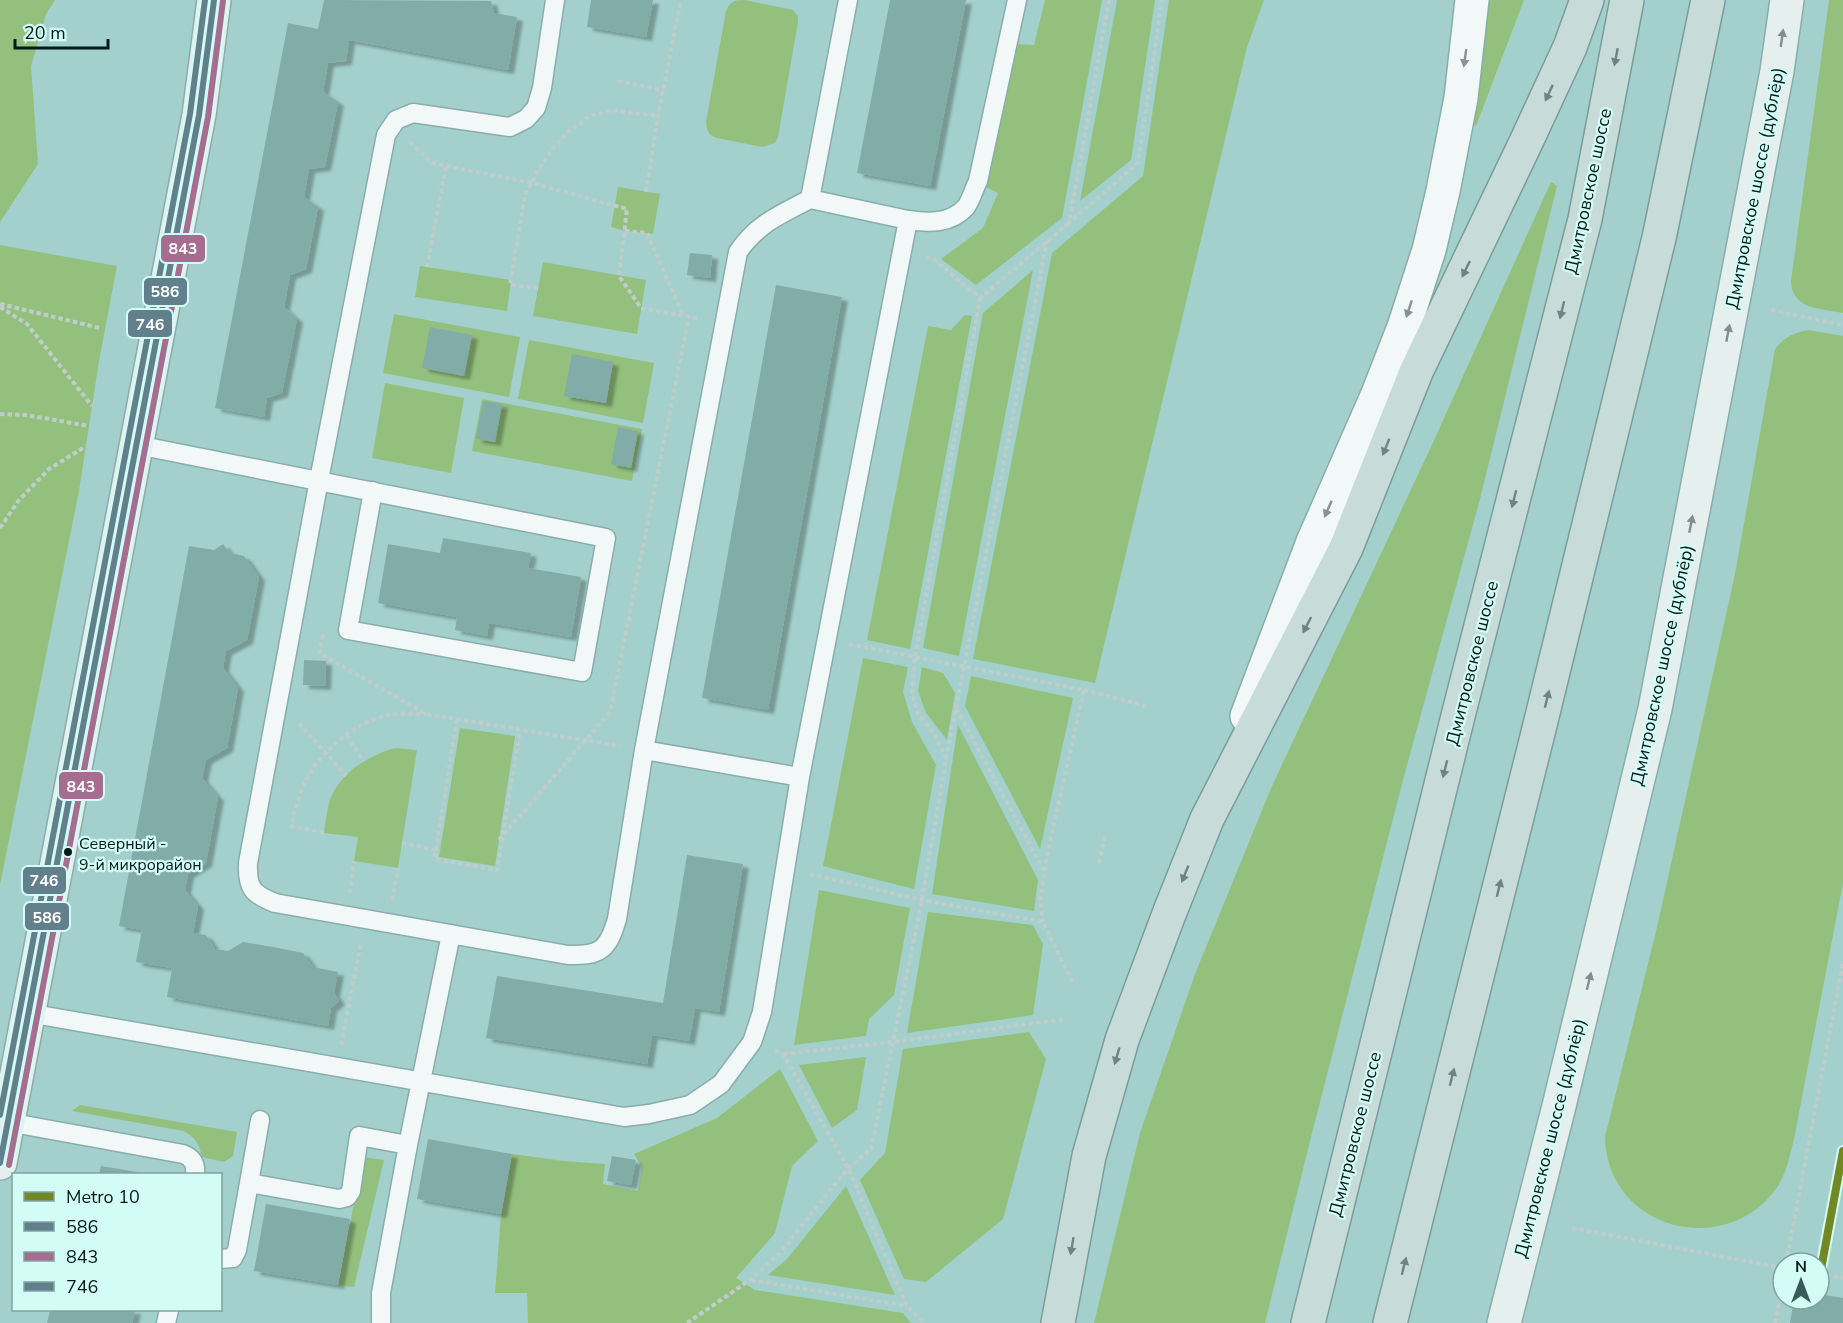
<svg xmlns="http://www.w3.org/2000/svg" width="1843" height="1323" font-family="'Nunito Sans',sans-serif">
	<style>
		.green { fill: #93c07d }
		.building { fill: #82aca8; filter: url(#shadow) }
		.lines { fill: none; stroke-linecap: round; stroke-linejoin: round }
		.lane-casing { stroke: #89adaa; stroke-width: 21 }
		.street-casing { stroke: #89adaa; stroke-width: 36 }
		.secondary-casing { stroke: #89adaa; stroke-width: 36 }
		.highway-casing { stroke: #7a9d9a; stroke-width: 36 }
		.path { stroke: #bfcdcc; stroke-width: 4; stroke-dasharray: 4.5 3; stroke-linecap: butt }
		.lane { stroke: #f1f8f7; stroke-width: 18 }
		.street { stroke: #f1f8f7; stroke-width: 33 }
		.secondary { stroke: #e4efee; stroke-width: 33 }
		.highway { stroke: #c7dbd9; stroke-width: 33 }
		.bus-1-casing { stroke: #d4fcf7; stroke-width: 10 }
		.bus-2-casing { stroke: #d4fcf7; stroke-width: 10 }
		.bus-3-casing { stroke: #d4fcf7; stroke-width: 10 }
		.bus-1 { stroke: #62808c; stroke-width: 6 }
		.bus-2 { stroke: #a66d91; stroke-width: 6 }
		.bus-3 { stroke: #62808c; stroke-width: 6 }
		.metro-1-casing { stroke: #d4fcf7; stroke-width: 12 }
		.metro-1 { stroke: #728824; stroke-width: 8 }
		.oneway { fill: #7e8f8e }
		.oneway2 { fill: #6e8482 }
		.oneway3 { fill: #859493 }
		.bus-dot { fill: #011a18; stroke: #d4fcf7; stroke-width: 2 }
		.labels { text-anchor: middle; stroke-width: 4.5; stroke-linejoin: round; paint-order: stroke }
		.bus-label { font-size: 16px; fill: #011a18; stroke: #d4fcf7; text-anchor: start }
		.street-label { font-size: 18px; fill: #011a18; stroke: #d4fcf7 }
		.line-badge { stroke: #d4fcf7; stroke-width: 2 }
		.badge-label { font-size: 16px; text-anchor: middle; font-weight: bold; fill: #fff }
	</style>
	<defs>
		<filter id="shadow"><feDropShadow dx="6" dy="4" stdDeviation="1.5" flood-color="#0004"/></filter>
	</defs>
	<rect width="100%" height="100%" fill="#a3d0cc"/>
	<path class="green" d="M0,0H55L46,14L31,66L38,164L0,222Z
		M745,0L793,10L798,16V22L778,137L775,143L762,147L717,138C708,135 707,131 706,122L726,11C730,1 735,0 745,0Z
		M1045,0H1102L1062,218L976,285L941,259L983,228L998,193L983,186L1013,44L1034,45Z
		M1117,0H1155L1131,160L1080,201Z
		M1169,0H1264L1247,47L1095,683L973,659L1052,253L1143,176Z
		M1482,0H1524L1476,126L1469,123Z
		M1829,0H1843V313C1820,308 1792,310 1791,281Z
		M1551,182L1557,186L1480,499L1403,780L1310,1141L1265,1323H1094L1140,1133L1195,974L1272,786L1430,449Z
		M618,187L660,194L653,234L625,231L611,227Z
		M0,245L117,266L99,361L79,491L0,885Z
		M543,262L646,280L637,334L533,316Z
		M420,266L511,280L507,311L415,297Z
		M1033,270L959,656L923,648L983,313Z
		M394,314L520,337L509,397L383,373Z
		M965,315L972,316L910,649L867,640L928,326L951,330Z
		M1808,330L1843,336V883L1794,1139C1790,1154 1787,1172 1778,1186C1727,1261 1607,1230 1605,1137L1658,923L1735,574L1775,349C1785,337 1793,333 1808,330Z
		M529,340L654,363L643,423L518,399Z
		M385,383L464,398L451,473L372,458Z
		M482,399L642,429L632,481L472,451Z
		M863,658L908,667L903,692L912,722L936,765L914,889L823,866Z
		M922,667L943,673L955,693L947,740L926,713L918,691Z
		M971,676L1073,698L1040,849L965,706Z
		M958,725L1038,880L1034,911L932,894Z
		M460,728L515,736L495,866L439,857Z
		M395,748L417,750L398,868L354,861L358,837L324,833C326,821 327,806 332,795C344,770 369,756 395,748Z
		M819,890L910,908L894,995L869,1019L866,1036L794,1045Z
		M928,912L1033,925L1043,944L1033,1015L907,1033Z
		M1029,1032L1046,1059L1003,1219L926,1282L904,1279L860,1180L885,1153L903,1049Z
		M866,1057L857,1110L832,1128L799,1065Z
		M780,1069L818,1141L792,1166L775,1233L736,1278L755,1290L903,1313L911,1323H528L527,1293H495L501,1214L512,1154L563,1161L605,1164L603,1184L638,1191L642,1167L634,1154L717,1118Z
		M80,1105L237,1132L233,1156L224,1162L202,1157C199,1144 196,1137 183,1131L72,1111Z
		M363,1157L384,1160L354,1287L338,1285Z
		M846,1186L895,1295L768,1275L787,1259Z"/>
	<path class="building" d="M324,0L491,1L494,13L517,17L508,70L349,40L346,61L328,63L323,92L338,102L325,167L309,169L304,197L318,207L306,269L290,275L284,307L297,319L282,393L267,398L264,417L215,408L288,23L318,29Z
		M591,0H653L646,37L587,27Z
		M890,0H966L930,186L857,173Z
		M690,253L712,255L710,278L687,275Z
		M776,285L842,297L768,710L702,698Z
		M430,327L472,335L464,376L422,368Z
		M572,354L613,362L606,403L564,396Z
		M483,401L502,404L495,442L476,439Z
		M618,427L638,431L631,468L611,464Z
		M443,538L531,553L528,568L581,577L571,637L489,623L487,636L455,630L457,617L378,603L388,544L440,553Z
		M223,544L230,553L244,556L259,577L247,640L226,651L223,668L238,688L227,748L206,760L202,778L218,797L206,863L188,874L185,890L198,906L193,933L206,935L215,949L228,951L243,942L273,947L303,953L313,967L338,972L334,993L339,1001L331,1008L328,1026L167,997L172,968L136,962L142,930L119,926L189,546L214,550Z
		M304,660L326,661L325,686L303,685Z
		M687,855L743,864L719,1012L695,1008L689,1041L652,1035L647,1064L486,1038L497,976L663,1003Z
		M428,1139L512,1154L501,1214L417,1199Z
		M612,1156L636,1160L631,1185L607,1181Z
		M101,1166L137,1172V1174H99Z
		M266,1204L350,1219L338,1285L254,1271Z
		M1819,1294L1843,1298V1323H1790L1794,1299H1819Z
		M50,1310H135L132,1323H47Z"/>
	<g class="lines">
		<g class="lane-casing">
			<path id="lane" d="M555,0L542,88L536,108L526,119L510,127L413,113L396,120L386,135L319,480L248,863C247,888 252,894 275,903L568,955C600,956 608,950 617,919L644,750L738,252C757,224 781,214 810,199L908,220
				M810,199L848,0
				M137,445L606,538L582,672L348,630L373,491
				M644,750L800,777
				M28,1013L624,1117L649,1114L690,1105L721,1084L752,1042L762,1012L800,777L908,220C928,223 951,224 966,207C971,200 974,189 978,181L1017,0
				M2,1121L183,1154C193,1158 196,1164 195,1174
				M249,1183L260,1120
				M220,1259L233,1258L237,1250L249,1183L339,1199L347,1197L351,1191L359,1136L408,1145
				M166,1323L169,1310
				M381,1323V1293L408,1145L451,934"/>
		</g>
		<g class="street-casing">
			<path id="street" d="M1247,716L1313,542L1378,394L1404,327L1429,250L1443,191L1461,98L1472,0"/>
		</g>
		<g class="secondary-casing">
			<path id="secondary" d="M0,1163L199,115L214,0
				M1504,1323L1559,1106L1655,709L1777,71L1787,0"/>
		</g>
		<g class="highway-casing">
			<path id="highway" d="M1058,1323L1089,1156L1122,1040L1169,914L1207,819L1346,548L1416,372L1527,140L1570,47L1587,0
				M1308,1323L1458,716L1585,219L1627,0
				M1390,1323L1538,733L1659,238L1708,0"/>
		</g>
		<path class="path" d="M1109,0L1069,223L1138,163L1162,0
			M618,81L663,90
			M410,142L432,163L532,183L627,209L619,276L641,308L701,319
			M646,192L658,116L681,0
			M625,231L647,233L683,315
			M926,257L932,258L980,298L1069,223
			M427,267L446,166
			M538,288L510,285L525,195L538,170L554,147L569,131L590,116L612,110L658,116
			M0,304L100,328
			M0,307L27,324L92,406
			M1771,310L1843,325
			M0,414L26,415L89,426
			M0,528L19,500L49,469L86,446
			M323,635L319,653L426,714L620,746
			M849,644L1084,690L1048,851L1040,899L1043,922
			M1084,690L1146,706
			M956,708L1047,241
			M299,723L346,776
			M347,735L363,761
			M946,759L956,708L1044,871
			M324,833L291,826C300,785 313,759 347,734C360,725 373,718 389,715C401,713 414,714 426,714
			M499,840L610,712L689,317
			M402,843L436,850L435,859L497,870L520,730
			M436,850L457,719
			M1099,863L1105,836
			M810,874L922,900L1043,922L1073,983
			M350,893L354,861
			M392,900L398,868
			M341,1045L361,943
			M775,1050L783,1054L848,1168L907,1306L925,1323
			M783,1054L893,1042L1066,1019
			M1572,1228L1783,1268
			M1786,1263L1843,963
			M1819,1273L1843,1278
			M751,1280L907,1306
			M687,1323L750,1280L780,1253L848,1168L871,1149L922,900L946,759L934,733L918,714L912,694L915,657L980,298
			M1775,1323L1783,1280"/>
		<use href="#lane" class="lane"/>
		<use href="#street" class="street"/>
		<use href="#secondary" class="secondary"/>
		<use href="#highway" class="highway"/>
		<g class="bus-1-casing">
			<path id="bus-1" d="M0,1163L199,115L214,0"/>
		</g>
		<g class="bus-2-casing">
			<path id="bus-2" d="M9,1165L208,117L223,1"/>
		</g>
		<g class="bus-3-casing">
			<path id="bus-3" d="M0,1115L190,114L205,0"/>
		</g>
		<use href="#bus-1" class="bus-1"/>
		<use href="#bus-2" class="bus-2"/>
		<use href="#bus-3" class="bus-3"/>
		<g class="metro-1-casing">
			<path id="metro-1" d="M1819,1280L1843,1151"/>
		</g>
		<use href="#metro-1" class="metro-1"/>
	</g>
	<defs><path id="oneway-solid" d="M-6-.8H1V-3.2L6.5 0L1 3.2V.8H-6Z" transform="scale(1.5)"/></defs>
	<g class="oneway">
		<use href="#oneway-solid" transform="translate(1782 38) rotate(-82)"/>
		<use href="#oneway-solid" transform="translate(1728 333) rotate(-79)"/>
		<use href="#oneway-solid" transform="translate(1691 524) rotate(-79)"/>
		<use href="#oneway-solid" transform="translate(1589 981) rotate(-76)"/>
	</g>
	<g class="oneway2">
		<use href="#oneway-solid" transform="translate(1616 57) rotate(101)"/>
		<use href="#oneway-solid" transform="translate(1549 93) rotate(115)"/>
		<use href="#oneway-solid" transform="translate(1466 269) rotate(116)"/>
		<use href="#oneway-solid" transform="translate(1562 310) rotate(104)"/>
		<use href="#oneway-solid" transform="translate(1386 447) rotate(112)"/>
		<use href="#oneway-solid" transform="translate(1514 499) rotate(104)"/>
		<use href="#oneway-solid" transform="translate(1307 625) rotate(117)"/>
		<use href="#oneway-solid" transform="translate(1547 699) rotate(-76)"/>
		<use href="#oneway-solid" transform="translate(1445 769) rotate(104)"/>
		<use href="#oneway-solid" transform="translate(1185 874) rotate(112)"/>
		<use href="#oneway-solid" transform="translate(1499 888) rotate(-76)"/>
		<use href="#oneway-solid" transform="translate(1117 1056) rotate(106)"/>
		<use href="#oneway-solid" transform="translate(1452 1077) rotate(-76)"/>
		<use href="#oneway-solid" transform="translate(1072 1246) rotate(100)"/>
		<use href="#oneway-solid" transform="translate(1404 1266) rotate(-76)"/>
	</g>
	<g class="oneway3">
		<use href="#oneway-solid" transform="translate(1465 58) rotate(98)"/>
		<use href="#oneway-solid" transform="translate(1409 309) rotate(108)"/>
		<use href="#oneway-solid" transform="translate(1328 509) rotate(114)"/>
	</g>
	<circle class="bus-dot" cx="68" cy="852" r="5"/>
	<g class="labels">
		<g class="bus-label">
			<text x="79" y="849">Северный -<tspan x="79" dy="21">9-й микрорайон</tspan></text>
		</g>
		<g class="street-label">
			<text transform="translate(1755 188) rotate(-79)" y="6">Дмитровское шоссе (дублёр)</text>
			<text transform="translate(1588 191) rotate(-78)" y="6">Дмитровское шоссе</text>
			<text transform="translate(1472 663) rotate(-76)" y="6">Дмитровское шоссе</text>
			<text transform="translate(1662 665) rotate(-78)" y="6">Дмитровское шоссе (дублёр)</text>
			<text transform="translate(1355 1134) rotate(-76)" y="6">Дмитровское шоссе</text>
			<text transform="translate(1550 1138) rotate(-76)" y="6">Дмитровское шоссе (дублёр)</text>
		</g>
	</g>
	<g class="line-badge">
		<rect x="160" y="234" width="46" height="29" rx="6" fill="#a66d91"/>
		<rect x="143" y="277" width="45" height="29" rx="6" fill="#62808c"/>
		<rect x="127" y="309" width="46" height="29" rx="6" fill="#62808c"/>
		<rect x="58" y="771" width="46" height="29" rx="6" fill="#a66d91"/>
		<rect x="22" y="866" width="45" height="29" rx="6" fill="#62808c"/>
		<rect x="24" y="902" width="46" height="29" rx="6" fill="#62808c"/>
	</g>
	<g class="badge-label">
		<text x="183" y="254">843</text>
		<text x="165" y="297">586</text>
		<text x="150" y="330">746</text>
		<text x="81" y="792">843</text>
		<text x="44" y="886">746</text>
		<text x="47" y="923">586</text>
	</g>
	<rect x="12" y="1173" width="210" height="138" fill="#d4fcf7" stroke="#80a29e" stroke-width="1.5"/>
	<rect x="24" y="1192" width="30" height="9" fill="#728824" stroke="#80a29e" stroke-width="1.5"/>
	<text x="66" y="1203" font-size="18" fill="#011a18">Metro 10</text>
	<rect x="24" y="1222" width="30" height="9" fill="#62808c" stroke="#80a29e" stroke-width="1.5"/>
	<text x="66" y="1233" font-size="18" fill="#011a18">586</text>
	<rect x="24" y="1252" width="30" height="9" fill="#a66d91" stroke="#80a29e" stroke-width="1.5"/>
	<text x="66" y="1263" font-size="18" fill="#011a18">843</text>
	<rect x="24" y="1282" width="30" height="9" fill="#62808c" stroke="#80a29e" stroke-width="1.5"/>
	<text x="66" y="1293" font-size="18" fill="#011a18">746</text>
	<g transform="translate(1801 1281)"><circle r="28" fill="#d4fcf7" stroke="#80a29e" stroke-width="1.5"/>
	<path d="M0-4.5L10 22L0 15L-10 22Z" fill="#3a5a57"/>
	<text y="-9" font-size="16" font-weight="bold" text-anchor="middle" fill="#011a18">N</text>
	</g>
	<path d="M15 39v9h93v-9" fill="none" stroke="#011a18" stroke-width="3"/>
	<text x="24" y="39" font-size="18" fill="#011a18" stroke="#d4fcf7" stroke-width="4.5" paint-order="stroke">20 m</text>
</svg>
